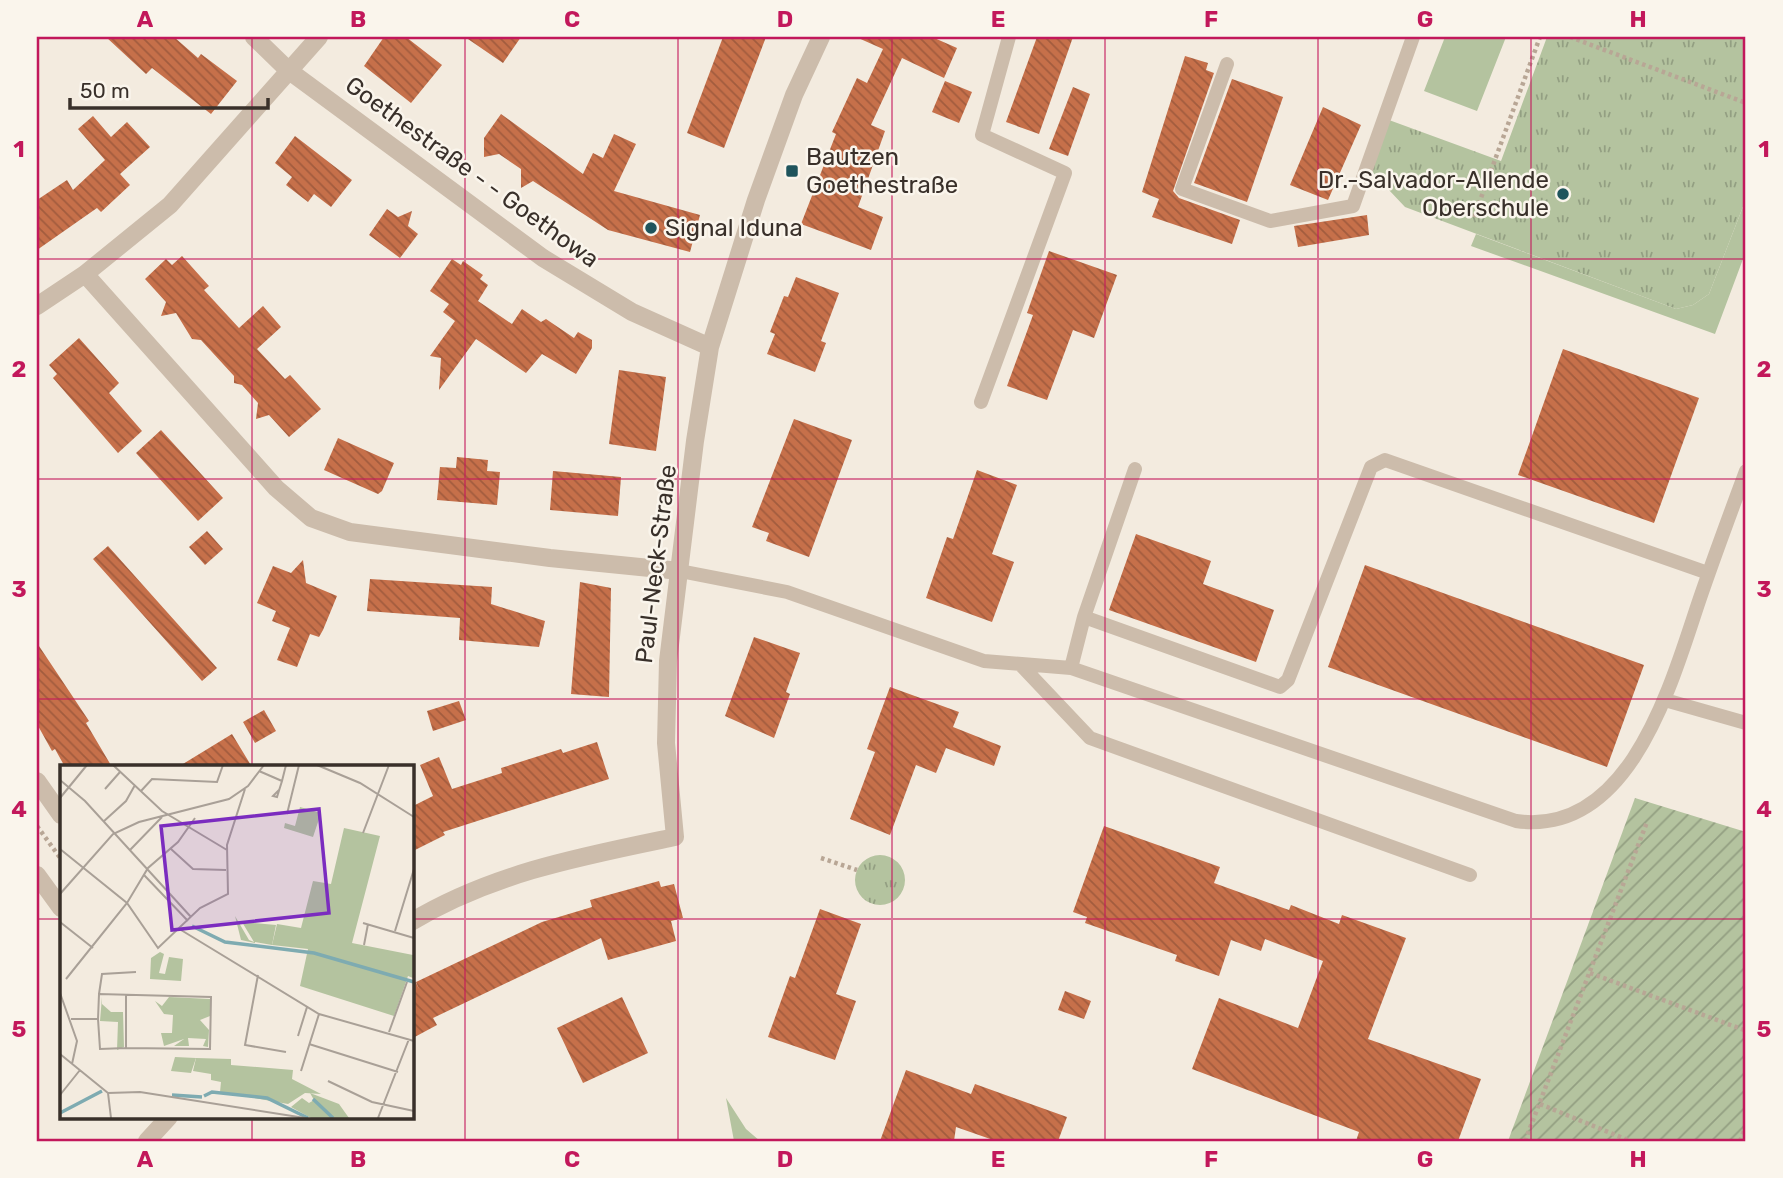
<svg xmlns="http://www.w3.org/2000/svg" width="1783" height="1178" font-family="Rubik,sans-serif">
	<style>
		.grass { fill: url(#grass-tufts) }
		.garden { fill: url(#garden-furrows) }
		.pitch { fill: #b4c39f }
		.building { fill: url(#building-back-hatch) }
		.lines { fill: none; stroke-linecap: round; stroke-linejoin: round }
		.path { stroke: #b8a695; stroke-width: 4.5; stroke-dasharray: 3.5 3.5; stroke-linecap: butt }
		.lane { stroke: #ccbcab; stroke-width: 14 }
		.street { stroke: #ccbcab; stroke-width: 18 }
		.grid { fill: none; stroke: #c2185b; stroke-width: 2; stroke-opacity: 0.55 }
		.poi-dot { fill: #1f545c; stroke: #faf5ec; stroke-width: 2.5 }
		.labels { text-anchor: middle; stroke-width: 5; stroke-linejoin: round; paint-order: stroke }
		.poi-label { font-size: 24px; fill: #39302a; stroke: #faf5ec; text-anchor: start }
		.street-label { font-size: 24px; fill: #39302a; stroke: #faf5ec }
		.inset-river { fill: none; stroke: #7eabb1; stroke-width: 3.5 }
		.inset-road { fill: none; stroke: #a9a097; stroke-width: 2 }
		.view { fill: #7b2cbf; fill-opacity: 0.15; stroke: #7b2cbf; stroke-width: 3.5 }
		.inset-edge { fill: none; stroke: #39302a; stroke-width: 3.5 }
		.neatline { fill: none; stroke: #c2185b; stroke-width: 2.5 }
		.grid-label { font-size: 23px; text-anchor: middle; font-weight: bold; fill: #c2185b }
	</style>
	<defs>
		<pattern id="grass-tufts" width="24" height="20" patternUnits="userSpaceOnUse" patternTransform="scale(1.75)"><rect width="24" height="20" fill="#b4c39f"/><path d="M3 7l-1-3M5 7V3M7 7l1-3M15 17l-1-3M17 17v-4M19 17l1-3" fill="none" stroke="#939f82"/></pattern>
		<pattern id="garden-furrows" width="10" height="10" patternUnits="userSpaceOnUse" patternTransform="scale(1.75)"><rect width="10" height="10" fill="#b4c39f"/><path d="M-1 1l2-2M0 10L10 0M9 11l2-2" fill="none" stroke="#939f82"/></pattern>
		<pattern id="building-back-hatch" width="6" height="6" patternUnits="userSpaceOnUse" patternTransform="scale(1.75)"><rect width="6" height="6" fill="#c6704a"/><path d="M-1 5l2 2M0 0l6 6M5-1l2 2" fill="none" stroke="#a25c3e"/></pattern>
	</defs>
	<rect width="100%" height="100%" fill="#f3ebdf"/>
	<path class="grass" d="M1547,37H1746V199L1709,294L1693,305L1676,309L1405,207L1371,171L1389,120L1501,161Z
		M855 880a25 25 0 1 1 50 0a25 25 0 1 1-50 0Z
		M726,1098L746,1129L760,1141H734Z"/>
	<path class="garden" d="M1635,798L1746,832V1141H1508Z"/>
	<path class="pitch" d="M1445,37H1506L1477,111L1424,91Z
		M1746,199V251L1715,334L1471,246L1476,234L1676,309L1693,305L1709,294Z"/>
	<path class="building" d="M106,37H174L198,58L201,54L237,81L211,114L152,68L146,74Z
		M384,37H406L442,65L411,103L364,66Z
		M465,37H521L503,63Z
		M723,37H766L724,148L687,133Z
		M856,37H932L957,48L944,78L902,58L871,125L885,131L858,207L883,217L871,250L801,224L836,134L832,132L857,78L867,83L883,49Z
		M1037,37H1073L1039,134L1006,122Z
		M1185,56L1208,63L1206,70L1214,73L1173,191L1179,198L1240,220L1232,244L1152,217L1159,199L1142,192Z
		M1232,79L1283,97L1247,202L1194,183Z
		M945,81L972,92L959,123L932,112Z
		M1073,87L1090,94L1068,156L1049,149Z
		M1323,107L1361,125L1328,200L1290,185Z
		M501,114L583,174L593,153L603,158L614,134L636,144L614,191L700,215L690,252L608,230L533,181L521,188V169L499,154L484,157V138Z
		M93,116L111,137L127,122L150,147L120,174L130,185L101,212L97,208L37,250V200L67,180L73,190L105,160L78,129Z
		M295,136L352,180L331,207L314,194L308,202L286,185L292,177L275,163Z
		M387,209L398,217L412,211L408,226L418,234L400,258L369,235Z
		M1367,215L1369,235L1298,247L1294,226Z
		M1049,251L1117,275L1094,338L1073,330L1047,400L1007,386L1033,315L1027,313Z
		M182,256L209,286L204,290L239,328L263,306L281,327L257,349L285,379L290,375L321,409L289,437L269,415L256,419L258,403L242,385L234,383V376L201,340L192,339L176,313L161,316L166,302L145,279L166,259L172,265Z
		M452,259L461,265L463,261L483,275L480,279L488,285L478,301L512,324L522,309L541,322L546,319L574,338L578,332L592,340V348L576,374L542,354L526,373L476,339L439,390L441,358L430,356L455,321L443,312L449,304L430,291Z
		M796,277L839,293L821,341L826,343L815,372L767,354L775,334L770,332L784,296L788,297Z
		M79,338L119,383L109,393L142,431L118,453L53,378L57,374L49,365Z
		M1563,349L1699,398L1654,523L1518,475Z
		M619,370L666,377L656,451L609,444Z
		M794,419L852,440L809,557L766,541L769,533L752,527Z
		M161,430L223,498L198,521L136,453Z
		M338,438L394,463L382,491L378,494L324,470Z
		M457,457L488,460L487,471L500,472L497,505L437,500L440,467L456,468Z
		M977,470L1017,485L992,554L1014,562L992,622L926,598L947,537L953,539Z
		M553,471L621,477L618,516L550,510Z
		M207,531L223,549L205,565L189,547Z
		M1136,534L1211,561L1203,584L1274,610L1256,662L1109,610Z
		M108,546L217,668L202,681L93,559Z
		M303,560L306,583L337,596L323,630L319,637L310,634L297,667L277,660L290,628L272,621L276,611L257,603L273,566L291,573Z
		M1365,565L1644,665L1607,767L1328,667Z
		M370,579L492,587L491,604L545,621L539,647L459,640L460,618L367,611Z
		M580,582L611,588L609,697L571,694Z
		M754,637L800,653L786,692L790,694L774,738L725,716Z
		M37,643L89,721L86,723L112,767H65L55,749L52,751L37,724Z
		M890,687L959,712L953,727L1001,746L994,766L946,748L936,773L916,765L890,835L850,819L875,752L867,749Z
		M459,701L466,720L433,731L427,711Z
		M264,710L276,731L255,743L243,722Z
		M232,734L252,767H178Z
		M597,742L609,779L443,832L445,835L411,852V807L433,796L420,765L439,757L452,789L502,773L501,768L561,749L563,753Z
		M1104,826L1220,867L1214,883L1289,910L1291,905L1339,924L1342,915L1406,938L1368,1039L1481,1079L1458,1141H1356L1359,1132L1192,1069L1219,998L1298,1028L1323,961L1265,939L1261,951L1231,940L1219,976L1175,961L1177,955L1085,923L1087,917L1073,912Z
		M659,881L661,887L674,884L683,918L671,921L676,941L608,960L601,938L433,1018L437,1025L411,1039V973L419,989L416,982L542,922L592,907L590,900Z
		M820,909L861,924L836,994L856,1001L835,1060L768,1037L790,976L795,978Z
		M1065,991L1091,1001L1084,1019L1058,1010Z
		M622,997L648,1053L583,1083L557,1028Z
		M906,1070L971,1094L975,1084L1067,1117L1058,1141H996L956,1127L954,1141H880Z"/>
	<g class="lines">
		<path class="path" d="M1570,37L1746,103
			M1474,217L1540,37
			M37,826L61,859
			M821,858L857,870
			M1590,973L1744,1030
			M1540,1104L1630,1141
			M1525,1141L1647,822
			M1740,1141L1746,1125"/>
		<path class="lane" d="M1227,64L1182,189L1270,221L1353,206L1413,37
			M981,402L1065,173L982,135L1009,37
			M680,571L787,592L984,661L1071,668L1516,821C1630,837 1671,684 1699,601C1714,557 1730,514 1746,471
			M1084,617L1135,469
			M1020,664L1090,738L1470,875
			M1071,668L1084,617L1280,687L1288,680L1371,467L1385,460L1708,573
			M1665,700L1746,723"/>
		<path class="street" d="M254,37L288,70L543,258L632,312L710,347
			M85,274L276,488L311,518L350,532L550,558L680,571
			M37,306L85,274L170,205L319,37
			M37,781L61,815
			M37,875L61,908
			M411,922C492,873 583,856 675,837L666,743L668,661L695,441L710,347L756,200L794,95L821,37
			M147,1141L169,1117"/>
	</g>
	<path class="grid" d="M252,37V767M465,37V1141M678,37V1141M892,37V1141M1105,37V1141M1318,37V1141M1531,37V1141M37,259H1746M37,479H1746M37,699H1746M37,919H61M411,919H1746M252,1117V1141"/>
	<g class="poi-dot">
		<rect x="785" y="164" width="14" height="14" rx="3.5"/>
		<circle cx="1563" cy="194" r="7"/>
		<circle cx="651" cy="228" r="7"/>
	</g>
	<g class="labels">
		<g class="poi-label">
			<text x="806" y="165">Bautzen<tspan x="806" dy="28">Goethestraße</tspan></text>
			<text x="1549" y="188" text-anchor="end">Dr.-Salvador-Allende<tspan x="1549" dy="28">Oberschule</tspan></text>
			<text x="665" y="236">Signal Iduna</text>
		</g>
		<g class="street-label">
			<text transform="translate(472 172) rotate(36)" y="8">Goethestraße - - Goethowa</text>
			<text transform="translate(656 564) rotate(-83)" y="8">Paul-Neck-Straße</text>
		</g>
	</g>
	<g transform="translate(60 765)">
		<rect width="354" height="354" fill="#f3ebdf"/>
		<path d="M240,42L261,48L253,72L224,63L225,58L235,61ZM175,151L189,175L194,177L182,157L216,160L212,180L195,177V178L181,175ZM42,232V239L51,247H63L64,282L57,285L58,257L40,256ZM109,232L150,234V251L140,255L149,265L148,282L143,281L146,274L128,273L129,281H114L124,274L104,281L101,268H112L113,250L104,249L95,236L102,241ZM115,292L136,293L131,308L111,306ZM250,328L279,339L289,353H251L231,342L242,333L249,338L254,335Z" fill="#b4c39f"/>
		<path d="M284,63L320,71L292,178L353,190V213L348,211L334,251L240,221L248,184L212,180L217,159L241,163L253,116L271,119ZM100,187L104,189L99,208L105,209L109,192L123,194L121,216L90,214L91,193ZM136,293L171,294V300L233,305L232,314L261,329L245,328L228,339L160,327L161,317L151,315V309L133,306Z" fill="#b4c39f"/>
		<path class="inset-river" d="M132,161L165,177L254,188L354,217M112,330L142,332M144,331L152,327L207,333L248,353M253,334L273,353M0,348L42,326"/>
		<path class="inset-road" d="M53,0L102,46L167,85M257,0L300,18L354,52M199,6L222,16M0,15L25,36L131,152M45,24L60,7M219,25L213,31L217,32L222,16L226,0M81,26L92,14L157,17L163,0M0,33L27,0M227,49L239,0M43,57L66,36L75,20M303,68L329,0M0,84L67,138L98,183L140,143L168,129L167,80L185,24M111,84L133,104L166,105M70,85L102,52M84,110L128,156M0,129L53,69L79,57L169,34L188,21L204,0M0,157L33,183M303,158L354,173M121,165L259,249L354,276M335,166L354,104M304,180L308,159M198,210L185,280L226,287M6,214L67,138L88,103L118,77L135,53M0,228L17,276L12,299M39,229L42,209L76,207M11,254H38L39,229L151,232L150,284L66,283M38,254L40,284L66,283V230M329,267L347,217M238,271L247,242M249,279L338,307M0,289L48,328L51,353M241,306L259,249M268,316L312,337L354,346M48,328L80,327L245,353M0,330L20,305M318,353L349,274"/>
		<path class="view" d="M259,44L269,148L112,165L101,61Z"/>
		<rect width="354" height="354" class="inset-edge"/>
	</g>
	<rect width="1783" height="1178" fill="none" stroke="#faf5ec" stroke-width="77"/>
	<path d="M70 98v10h198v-10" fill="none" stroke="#39302a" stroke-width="3.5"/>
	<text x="80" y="98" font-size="21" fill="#39302a" stroke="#faf5ec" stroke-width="5" paint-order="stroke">50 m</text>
	<rect x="38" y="38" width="1706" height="1102" class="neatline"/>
	<g class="grid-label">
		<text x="145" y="27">A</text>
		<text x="358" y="27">B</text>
		<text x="572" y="27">C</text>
		<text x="785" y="27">D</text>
		<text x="998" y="27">E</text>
		<text x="1211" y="27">F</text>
		<text x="1425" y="27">G</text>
		<text x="1638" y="27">H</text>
		<text x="19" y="157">1</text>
		<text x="1764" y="157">1</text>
		<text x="19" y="377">2</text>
		<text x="1764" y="377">2</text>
		<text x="19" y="597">3</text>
		<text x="1764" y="597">3</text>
		<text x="19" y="817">4</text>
		<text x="1764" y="817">4</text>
		<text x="19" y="1037">5</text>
		<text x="1764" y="1037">5</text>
		<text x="145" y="1167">A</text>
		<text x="358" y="1167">B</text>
		<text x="572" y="1167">C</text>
		<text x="785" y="1167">D</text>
		<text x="998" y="1167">E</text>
		<text x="1211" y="1167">F</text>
		<text x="1425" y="1167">G</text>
		<text x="1638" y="1167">H</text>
	</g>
</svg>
